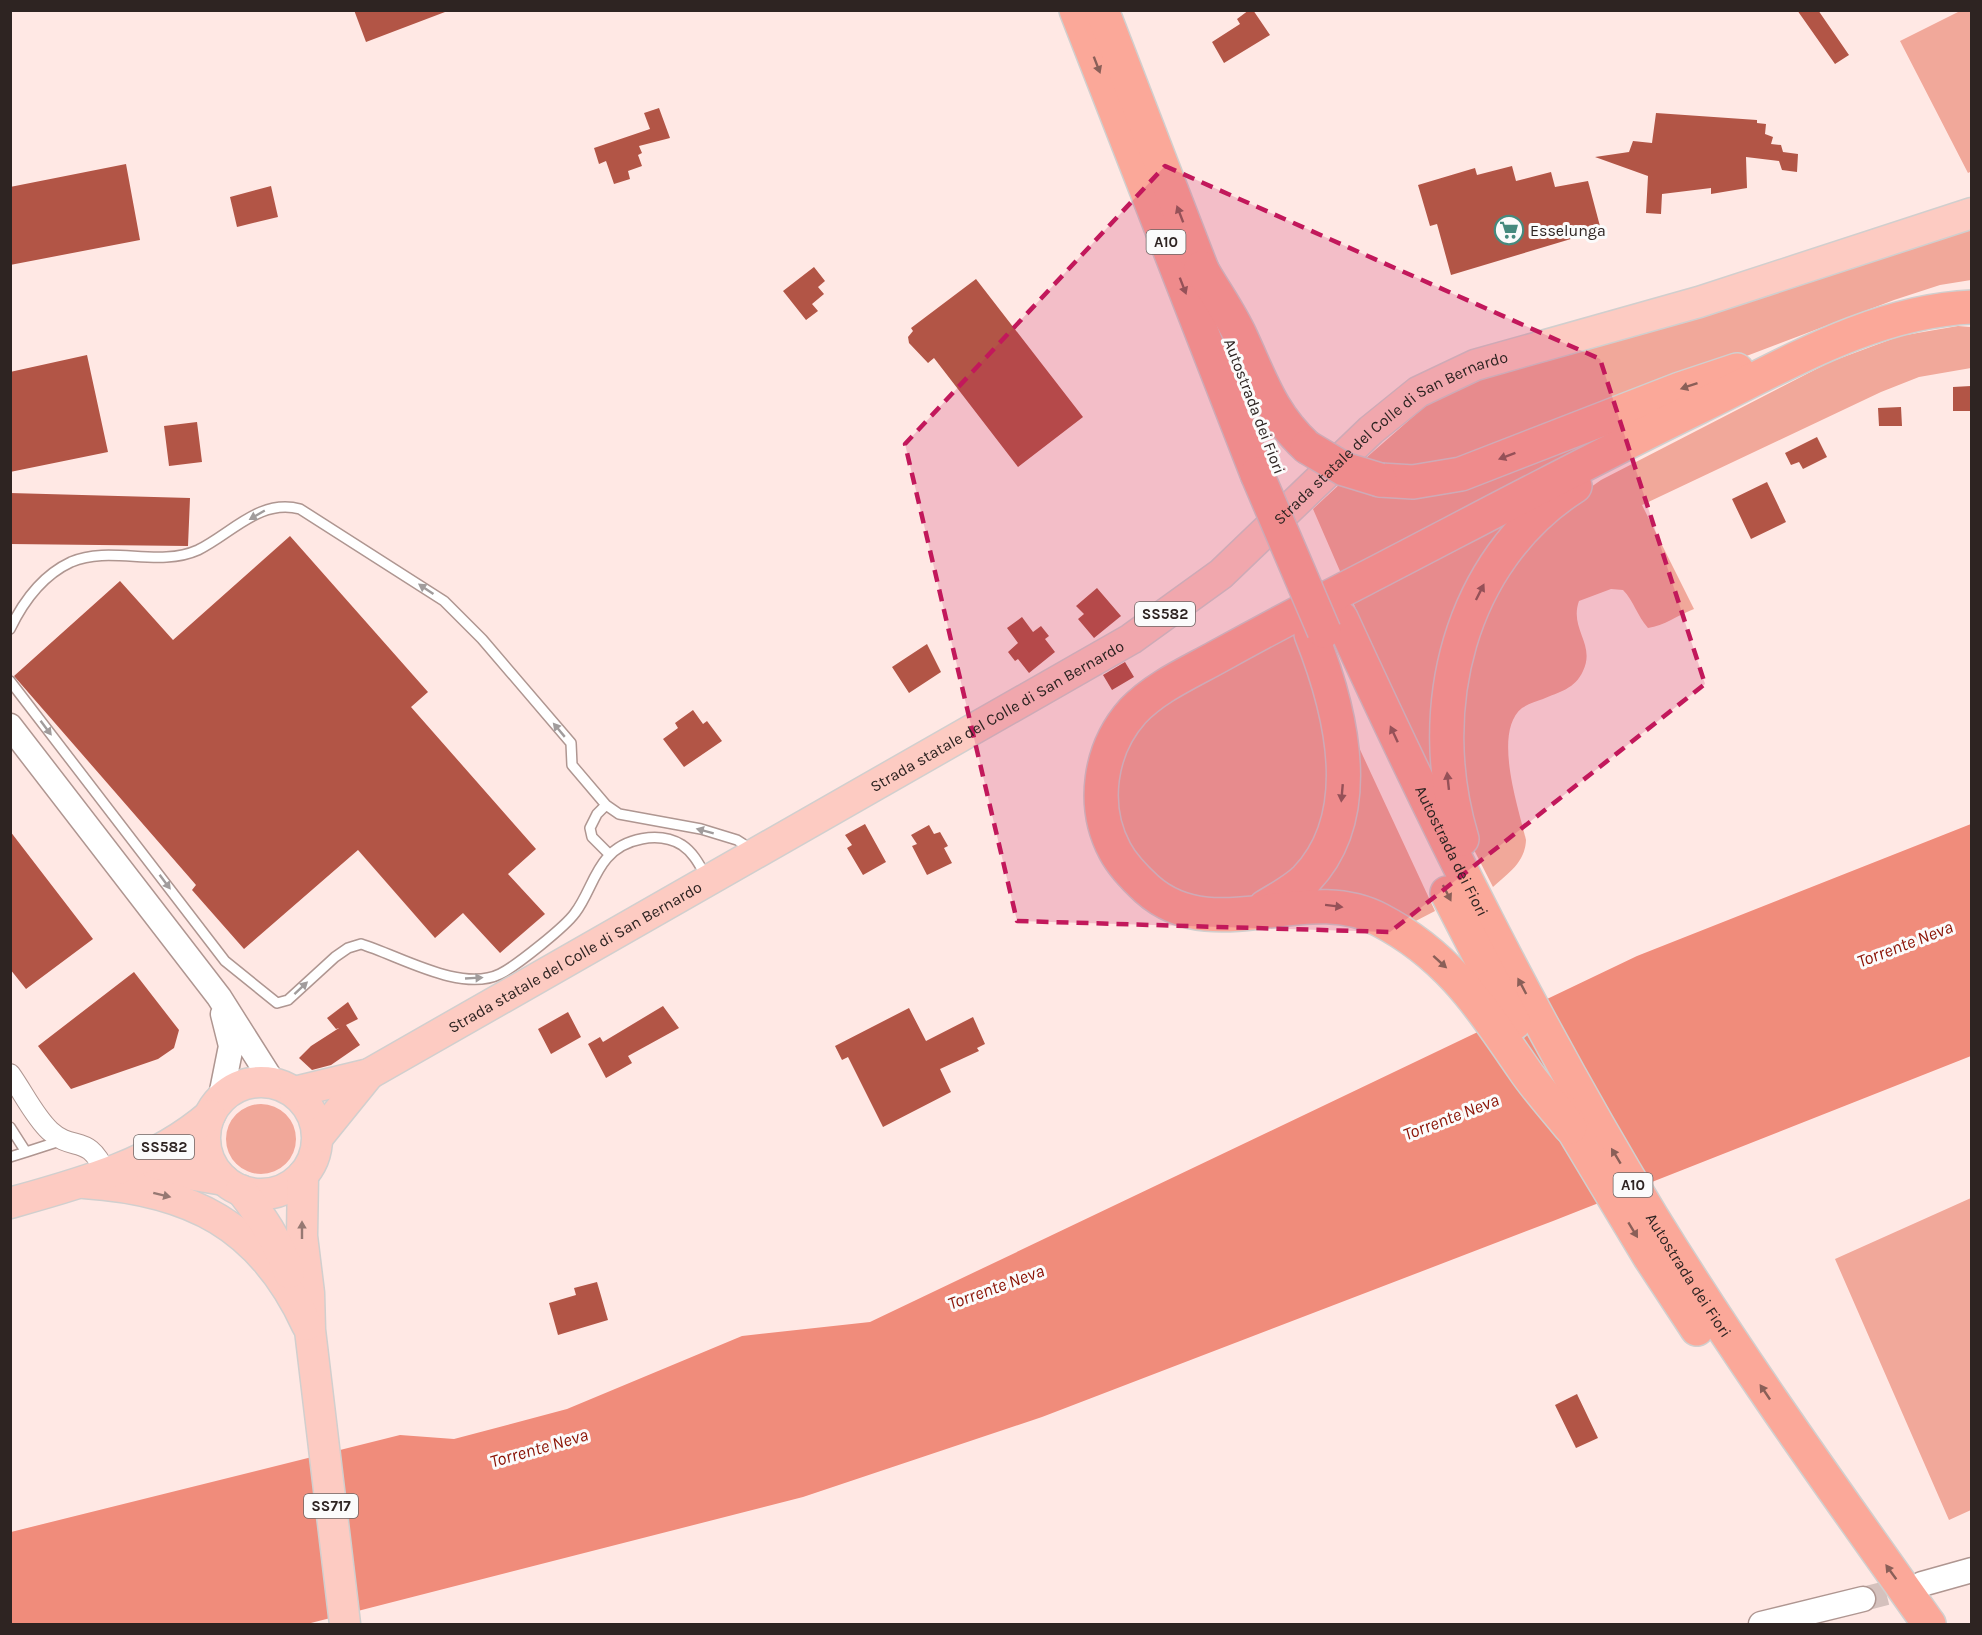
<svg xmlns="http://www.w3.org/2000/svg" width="1982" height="1635" font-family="Karla,sans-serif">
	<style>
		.green { fill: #f1a89a }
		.water { fill: #f08c7b }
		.building { fill: #b25546 }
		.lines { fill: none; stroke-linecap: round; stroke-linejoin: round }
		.tertiary-tunnel { stroke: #d5c1bd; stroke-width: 24; stroke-dasharray: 24 12; stroke-linecap: butt }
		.service-casing { stroke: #af9691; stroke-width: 12 }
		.minor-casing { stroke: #af9691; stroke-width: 22 }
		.tertiary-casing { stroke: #af9691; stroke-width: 27 }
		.primary-casing { stroke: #d1cfce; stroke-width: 33 }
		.motorway-casing { stroke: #d1cfce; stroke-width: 36 }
		.service { stroke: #fff; stroke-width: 9 }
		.minor { stroke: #fff; stroke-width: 20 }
		.tertiary { stroke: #fff; stroke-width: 24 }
		.primary { stroke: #fdcbc2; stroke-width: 30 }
		.motorway { stroke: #fba899; stroke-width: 33 }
		.motorway-bridge-casing { stroke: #d1cfce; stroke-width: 36; stroke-linecap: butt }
		.motorway-bridge { stroke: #fba899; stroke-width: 33 }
		.oneway { fill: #8a5f58 }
		.oneway2 { fill: #a19c9c }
		.oneway3 { fill: #967872 }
		.marked { fill: #c2185b; fill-opacity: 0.2; stroke: #c2185b; stroke-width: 4.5; stroke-dasharray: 12 8; stroke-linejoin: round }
		.labels { text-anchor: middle; stroke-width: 6; stroke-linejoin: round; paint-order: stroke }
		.shield { fill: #fbfbfb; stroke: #6c6463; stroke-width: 1.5 }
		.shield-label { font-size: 15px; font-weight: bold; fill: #2e2422 }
		.poi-label { font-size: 16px; fill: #2e2422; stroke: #fbfbfb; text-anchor: start }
		.street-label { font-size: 16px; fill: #2e2422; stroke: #fbfbfb }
		.water-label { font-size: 18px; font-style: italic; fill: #8b1305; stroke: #fbfbfb }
	</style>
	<rect width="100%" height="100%" fill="#ffe8e4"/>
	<path class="green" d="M1960,11H1972V171L1968,173L1900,41Z
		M1971,230V280L1940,285L1894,300L1454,467L1358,465L1423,408L1454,385Z
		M1958,326L1971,327V368L1919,377L1881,392L1642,505L1694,609C1678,615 1664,626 1648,628C1637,616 1634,601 1623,590L1611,589L1579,601C1569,629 1596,644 1583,671C1575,689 1559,692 1543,699C1537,701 1528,704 1522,708C1492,732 1519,809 1526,840C1525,863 1508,873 1493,887L1472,846L1454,695L1495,580L1557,511L1601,480L1830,362L1900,336Z
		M1683,394L1343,578L1313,509L1341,483L1359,489Z
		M1507,519L1511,527L1435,774L1430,781L1352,600Z
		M1299,628L1332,732L1325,830L1280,888L1231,904L1173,893L1120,840L1114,820L1118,757L1151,709Z
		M1356,741L1435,911L1406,926L1305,897Z
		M226 1139a35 35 0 1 1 70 0a35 35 0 1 1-70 0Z
		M1971,1198V1510L1949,1520L1835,1259Z"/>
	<path class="water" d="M1971,824V1056L1553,1221L1042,1417L803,1497L307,1624H11V1532L400,1435L454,1439L567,1409L742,1336L870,1322L1637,956Z"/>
	<path class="building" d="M354,10H444L445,12L366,42Z
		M1249,10H1253L1270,35L1224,63L1212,42L1240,24L1237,19Z
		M1797,10H1818L1849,55L1835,64Z
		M659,108L670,138L639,146L642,153L638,155L642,166L628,171L630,179L614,184L606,161L599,164L594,148L650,129L644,113Z
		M1656,113L1757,120V123L1766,124L1765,134L1773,137L1771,144L1781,145L1783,152L1798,154L1797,172L1782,170L1779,161L1746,157L1747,188L1711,194V188L1662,194L1661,214L1646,213L1648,176L1595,157L1629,152L1633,141L1652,143Z
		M126,164L140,240L10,265V187Z
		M1512,166L1516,181L1551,172L1555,187L1588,181L1601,230L1451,275L1437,224L1430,226L1418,185L1475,168L1477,175Z
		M271,186L278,217L237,227L230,197Z
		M814,267L825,281L818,287L824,294L812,304L818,311L806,320L783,291Z
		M976,279L1083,417L1018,467L934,358L928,363L909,343L908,337L913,331L911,328Z
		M87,355L108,452L10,472V372Z
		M1971,386V411H1953V387Z
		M1901,407L1902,426H1879L1878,408Z
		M197,422L202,462L169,466L164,426Z
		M1817,437L1827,457L1803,469L1799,462L1791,465L1785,453Z
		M1767,482L1786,522L1751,539L1732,499Z
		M10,493L190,498L188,546L10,544Z
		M290,536L428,692L411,707L536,849L508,874L545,914L500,953L463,913L435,938L358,850L244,949L192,890L196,885L14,676L120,581L173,640Z
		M1097,588L1121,616L1094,638L1078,619L1084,614L1076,606Z
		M1022,617L1033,632L1041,626L1049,636L1045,639L1055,652L1029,673L1018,659L1015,661L1008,652L1018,643L1007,628Z
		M927,644L941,672L909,693L892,667Z
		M1125,662L1134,677L1112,690L1103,675Z
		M693,710L703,724L707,721L722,741L684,767L663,739L678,728L675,723Z
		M865,824L886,862L863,875L847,848L852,845L845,835Z
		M929,825L934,834L940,832L948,846L944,848L952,863L927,875L912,846L917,844L911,835Z
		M10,831L93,939L26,989L10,969Z
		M134,972L179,1030L174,1048L158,1059L71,1089L38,1046Z
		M348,1002L358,1019L346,1025L360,1045L331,1065L312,1070L299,1058L311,1046L339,1028L336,1029L327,1018Z
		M663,1006L679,1028L628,1056L632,1063L606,1078L588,1044L600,1037L603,1042Z
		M909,1008L926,1041L973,1017L985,1044L977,1048L979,1051L940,1069L951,1092L883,1127L848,1057L842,1060L835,1046Z
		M568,1012L581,1037L551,1054L538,1029Z
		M597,1282L608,1320L558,1335L549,1303L576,1295L574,1288Z
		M1577,1394L1598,1438L1576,1448L1555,1405Z"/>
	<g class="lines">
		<path class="tertiary-tunnel" d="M1863,1599L1919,1585"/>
		<g class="service-casing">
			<path id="service" d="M10,629C23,602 43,575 71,562C111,545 158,568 198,550C231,534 260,498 300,509L444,601L482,639L571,743L572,765L606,805L619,814L701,829L737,840L751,849
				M10,681L225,961L277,1003L288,1000L335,957L348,948L361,944C400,956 461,993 500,974C516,966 565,927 575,913C588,896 593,874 607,858C624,838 659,831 682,845C694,853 700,866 707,878
				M606,805L597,814L590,828L592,837L610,855
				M10,1127L26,1152L10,1157
				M26,1152L60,1141"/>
		</g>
		<g class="minor-casing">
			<path id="minor" d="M10,1074C23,1092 34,1116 50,1131C74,1153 88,1132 106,1174"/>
		</g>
		<g class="tertiary-casing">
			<path id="tertiary" d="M10,726L219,997L274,1084
				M220,1101L231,1046L223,1014
				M1922,1584L1972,1570
				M1761,1624L1863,1599"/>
		</g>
		<g class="primary-casing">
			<g id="primary">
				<circle cx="261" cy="1138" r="56"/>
				<path id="s1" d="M294,1092L369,1074L1131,639L1221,574L1371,430L1418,392L1475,365L1699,302L1972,213"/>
				<path d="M318,1137L369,1074"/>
				<path d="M123,1172H176L224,1180"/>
				<path d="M303,1175L302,1236L309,1293L310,1330L345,1624"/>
				<path d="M84,1183C190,1190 261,1225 307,1325"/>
				<path d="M241,1190C261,1216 279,1242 289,1273"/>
				<path d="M10,1203C82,1183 153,1164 210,1115"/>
			</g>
		</g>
		<g class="motorway-casing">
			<g id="motorway">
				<path d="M1076,10L1257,474"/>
				<path d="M1102,10L1206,280"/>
				<path d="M1201,268C1214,291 1230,313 1241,337C1261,380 1271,414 1307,447"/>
				<path d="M1380,480L1413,482L1461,474L1680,389L1737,370"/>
				<path id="s2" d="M1341,618C1435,823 1535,1025 1652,1217C1738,1357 1834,1490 1929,1624"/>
				<path d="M1462,839C1423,711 1458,561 1575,486"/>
				<path d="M1447,893L1514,1023"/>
				<path d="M1265,907C1279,898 1294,891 1306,879C1369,813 1340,707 1311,634"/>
				<path d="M1560,1108L1649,1256L1697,1329"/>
				<path d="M1570,1127C1554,1107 1537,1089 1523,1068C1480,1006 1449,956 1380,920C1306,880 1214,949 1147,889C1135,878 1123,866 1115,851C1091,806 1099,749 1133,711C1156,687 1188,673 1217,657C1266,630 1315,604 1364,579C1476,521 1586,462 1699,407C1785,365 1874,311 1972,307"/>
			</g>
		</g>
		<use href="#service" class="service"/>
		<use href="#minor" class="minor"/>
		<use href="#tertiary" class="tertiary"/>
		<use href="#primary" class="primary"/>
		<use href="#motorway" class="motorway"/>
		<g class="motorway-bridge-casing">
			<path id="motorway-bridge" d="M1307,447L1344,469L1380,480
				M1257,474L1324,631"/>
		</g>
		<use href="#motorway-bridge" class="motorway-bridge"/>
	</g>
	<defs><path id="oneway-solid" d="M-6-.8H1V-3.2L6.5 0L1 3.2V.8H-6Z" transform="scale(1.5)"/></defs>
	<g class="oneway">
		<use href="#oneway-solid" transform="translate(1097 65) rotate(69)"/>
		<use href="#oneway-solid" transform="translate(1180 214) rotate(-111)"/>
		<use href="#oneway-solid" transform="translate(1183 286) rotate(69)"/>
		<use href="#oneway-solid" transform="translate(1689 386) rotate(161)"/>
		<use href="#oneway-solid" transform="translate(1507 456) rotate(159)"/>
		<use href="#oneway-solid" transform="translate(1480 592) rotate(-63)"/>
		<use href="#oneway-solid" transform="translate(1394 734) rotate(-115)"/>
		<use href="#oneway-solid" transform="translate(1448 781) rotate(-96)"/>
		<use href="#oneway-solid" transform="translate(1342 793) rotate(95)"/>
		<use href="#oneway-solid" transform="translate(1447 893) rotate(63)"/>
		<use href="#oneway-solid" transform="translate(1334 906) rotate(7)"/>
		<use href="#oneway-solid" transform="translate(1440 962) rotate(42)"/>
		<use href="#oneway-solid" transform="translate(1522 986) rotate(-118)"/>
		<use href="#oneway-solid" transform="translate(1616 1156) rotate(-121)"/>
		<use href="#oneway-solid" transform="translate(1633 1230) rotate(59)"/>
		<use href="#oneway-solid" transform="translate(1765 1392) rotate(-124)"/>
		<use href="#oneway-solid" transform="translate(1891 1572) rotate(-126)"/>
	</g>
	<g class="oneway2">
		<use href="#oneway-solid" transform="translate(257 515) rotate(150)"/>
		<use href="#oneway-solid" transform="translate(426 589) rotate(-146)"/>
		<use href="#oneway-solid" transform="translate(46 728) rotate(53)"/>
		<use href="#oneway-solid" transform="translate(559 730) rotate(-130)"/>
		<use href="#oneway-solid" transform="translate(705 831) rotate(-165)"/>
		<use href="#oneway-solid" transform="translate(165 882) rotate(53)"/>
		<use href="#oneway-solid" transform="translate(474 978) rotate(-3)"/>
		<use href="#oneway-solid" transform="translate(301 988) rotate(-43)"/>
	</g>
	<g class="oneway3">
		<use href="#oneway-solid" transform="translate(162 1195) rotate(14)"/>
		<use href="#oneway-solid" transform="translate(302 1230) rotate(-90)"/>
	</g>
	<path class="marked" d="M1165,166L1600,359L1705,684L1390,932L1017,921L905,444Z"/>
	<defs>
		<g id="supermarket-ring" transform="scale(1.5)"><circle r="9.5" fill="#fbfbfb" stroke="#468a7e" stroke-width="1.5"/><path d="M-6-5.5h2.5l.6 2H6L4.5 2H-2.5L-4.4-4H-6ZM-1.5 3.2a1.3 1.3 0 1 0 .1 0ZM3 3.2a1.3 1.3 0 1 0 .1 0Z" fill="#468a7e"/></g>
	</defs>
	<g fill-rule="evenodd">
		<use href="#supermarket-ring" x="1509" y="230"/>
	</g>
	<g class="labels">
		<g class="shield">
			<rect x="1146.5" y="230" width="39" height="24" rx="4.5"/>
			<rect x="1135" y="602" width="60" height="24" rx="4.5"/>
			<rect x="134" y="1135" width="60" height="24" rx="4.5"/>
			<rect x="1613.5" y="1173" width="39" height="24" rx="4.5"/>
			<rect x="304" y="1494" width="54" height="24" rx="4.5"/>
		</g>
		<g class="shield-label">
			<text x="1166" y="247">A10</text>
			<text x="1165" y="619">SS582</text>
			<text x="164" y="1152">SS582</text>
			<text x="1633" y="1190">A10</text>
			<text x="331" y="1511">SS717</text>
		</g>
		<g class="poi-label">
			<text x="1530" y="236">Esselunga</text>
		</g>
		<g class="street-label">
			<text transform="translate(1255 406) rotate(69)" y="6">Autostrada dei Fiori</text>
			<text dy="6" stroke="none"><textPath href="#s1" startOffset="1286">Strada statale del Colle di San Bernardo</textPath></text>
			<text dy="6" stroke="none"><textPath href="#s1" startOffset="800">Strada statale del Colle di San Bernardo</textPath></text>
			<text dy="6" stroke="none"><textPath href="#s2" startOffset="258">Autostrada dei Fiori</textPath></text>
			<text dy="6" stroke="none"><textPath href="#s1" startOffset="314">Strada statale del Colle di San Bernardo</textPath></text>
			<text dy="6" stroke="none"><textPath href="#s2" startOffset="744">Autostrada dei Fiori</textPath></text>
		</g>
		<g class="water-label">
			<text transform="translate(1905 944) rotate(-21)" y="6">Torrente Neva</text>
			<text transform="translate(1451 1117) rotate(-21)" y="6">Torrente Neva</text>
			<text transform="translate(996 1287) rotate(-20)" y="6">Torrente Neva</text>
			<text transform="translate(539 1448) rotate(-16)" y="6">Torrente Neva</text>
		</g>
	</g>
	<rect width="1982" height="1635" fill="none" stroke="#2e2422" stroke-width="24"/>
</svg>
